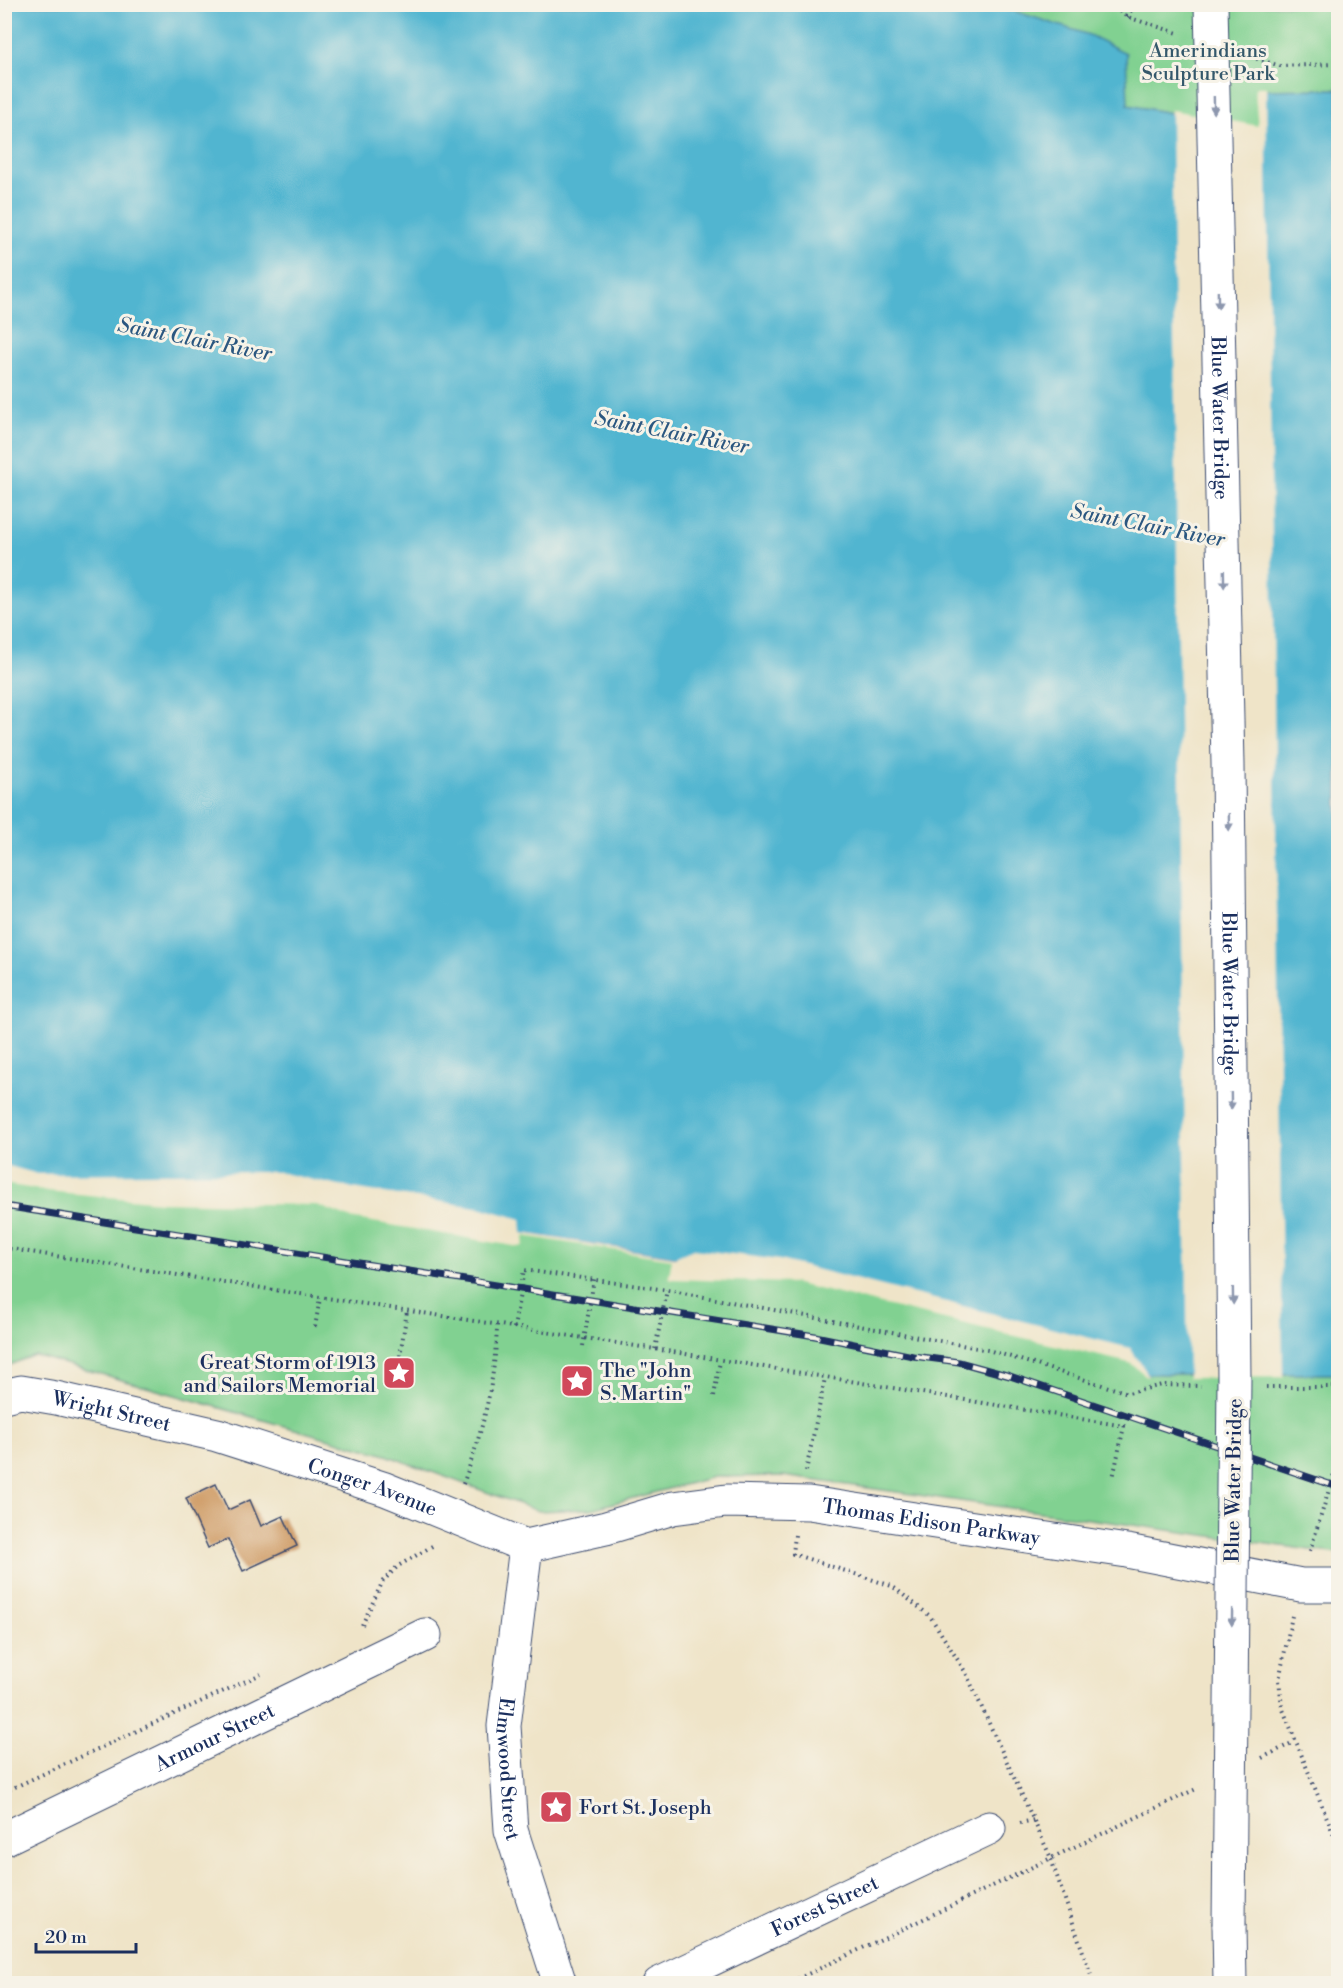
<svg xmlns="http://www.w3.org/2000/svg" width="1343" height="1988" font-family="'Libre Bodoni',serif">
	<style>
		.green { fill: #81d191; stroke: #4e8078; stroke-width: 1.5 }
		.water { fill: #51b5d0; stroke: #367297; stroke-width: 1.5 }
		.pier { fill: #efe4c8 }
		.building { fill: #ce9a64 }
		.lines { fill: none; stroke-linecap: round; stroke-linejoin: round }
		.minor-casing { stroke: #3b4a6e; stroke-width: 35 }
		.highway-casing { stroke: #3b4a6e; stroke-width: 35 }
		.path { stroke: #3b4a6e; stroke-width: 4; stroke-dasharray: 1.5 4.5; stroke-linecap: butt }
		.minor { stroke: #fff; stroke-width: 33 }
		.highway { stroke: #fff; stroke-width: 33 }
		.rail-casing { stroke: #1b2f5e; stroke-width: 7 }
		.rail { stroke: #f7f3e8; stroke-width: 4.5; stroke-dasharray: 14; stroke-linecap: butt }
		.highway-bridge-casing { stroke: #3b4a6e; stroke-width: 35; stroke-linecap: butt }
		.highway-bridge { stroke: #fff; stroke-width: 33 }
		.oneway { fill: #8d97ae }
		.labels { text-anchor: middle; stroke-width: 6; stroke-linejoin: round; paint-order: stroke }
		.park-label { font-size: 20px; fill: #34586b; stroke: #f7f3e8 }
		.street-label { font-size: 20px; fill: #1b2f5e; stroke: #f7f3e8 }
		.poi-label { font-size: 20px; fill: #1b2f5e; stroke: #f7f3e8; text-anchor: start }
		.water-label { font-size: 21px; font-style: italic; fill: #2b5780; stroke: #f7f3e8 }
	</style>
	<rect width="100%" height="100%" fill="#f7f3e8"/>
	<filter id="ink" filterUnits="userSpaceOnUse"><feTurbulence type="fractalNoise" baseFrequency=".0167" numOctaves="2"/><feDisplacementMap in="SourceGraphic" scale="12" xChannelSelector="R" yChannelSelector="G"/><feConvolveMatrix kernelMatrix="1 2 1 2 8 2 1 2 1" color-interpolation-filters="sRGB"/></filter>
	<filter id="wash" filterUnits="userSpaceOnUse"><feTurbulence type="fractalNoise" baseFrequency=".008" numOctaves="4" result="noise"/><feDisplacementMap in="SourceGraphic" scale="24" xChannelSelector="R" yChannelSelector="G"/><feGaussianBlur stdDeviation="1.35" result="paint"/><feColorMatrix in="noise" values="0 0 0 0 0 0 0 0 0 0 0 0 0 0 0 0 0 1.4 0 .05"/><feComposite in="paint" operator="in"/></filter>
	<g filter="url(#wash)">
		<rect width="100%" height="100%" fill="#efe4c8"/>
		<path class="green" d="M995,5H1338V89L1259,90L1261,130L1127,105L1089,35Z
			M4,1181L317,1202L675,1257L793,1280L1131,1360L1149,1374H1338V1554L783,1476L714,1477L591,1509L538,1511L386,1455L34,1355L5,1367Z"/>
		<path class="water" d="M4,5H995L1089,35L1126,53L1128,105L1261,130L1258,90L1338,89V1374H1148L1131,1360L793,1280L675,1257L317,1202L5,1181Z"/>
		<path class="pier" d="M1258,87H1266L1283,1377L1188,1378L1171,110L1258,126L1255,89Z
			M5,1165L38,1174L278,1172L339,1186L482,1208L521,1219L522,1233L675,1257L693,1249L779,1260L1130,1348L1148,1374L1147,1376L1130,1363L793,1283L671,1279L669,1276L672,1259L524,1236L523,1245L520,1247L350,1218L317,1205L161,1202L48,1191L4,1184Z"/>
		<g id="blocks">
			<path class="building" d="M216,1484L228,1510L250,1500L261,1526L283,1516L297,1546L243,1571L228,1539L208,1548L186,1498Z"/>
		</g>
	</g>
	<g filter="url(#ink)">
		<use href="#blocks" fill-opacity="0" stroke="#3b4a6e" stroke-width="1.5"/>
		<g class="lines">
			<g class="minor-casing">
				<g id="minor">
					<path id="s1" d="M4,1396L21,1392L56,1398L217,1435L385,1489L526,1546"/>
					<path id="s2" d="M526,1546L606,1528L673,1508L726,1501L809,1503L1127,1551L1301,1585H1338"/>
					<path id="s3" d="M526,1546L504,1726L511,1830L560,1984"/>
					<path id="s4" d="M4,1839L425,1635"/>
					<path id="s5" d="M659,1984L989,1828"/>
				</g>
			</g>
			<g class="highway-casing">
				<path id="highway" d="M1229,1925L1230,1984"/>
			</g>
			<path class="path" d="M1110,4L1127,17L1178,33
				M1127,17L1135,4
				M1245,55L1280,66L1338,64
				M4,1248L655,1349L1124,1426L1113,1478
				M315,1327L320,1298
				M514,1328L524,1270L667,1290L988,1350L1128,1393L1162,1385L1201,1386
				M583,1346L594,1279
				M655,1349L667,1290
				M400,1356L407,1311
				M1266,1387H1338
				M714,1396L720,1361
				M806,1471L825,1378
				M463,1484C483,1431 495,1382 497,1325
				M795,1535L793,1554L892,1586L930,1616L966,1673L1050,1856L1094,1984
				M1310,1551L1338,1461
				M1292,1616L1279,1680L1282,1707L1338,1845
				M362,1625L383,1581L398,1566L434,1545
				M1262,1758L1294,1742
				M4,1792L261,1674
				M1020,1823L1034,1820
				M787,1984L1196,1789"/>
			<use href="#minor" class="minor"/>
			<use href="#highway" class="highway"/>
			<g class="rail-casing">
				<path id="rail" d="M4,1206L815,1336L913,1356L959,1362L1010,1376L1338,1487"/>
			</g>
			<use href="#rail" class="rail"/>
			<g class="highway-bridge-casing">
				<g id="highway-bridge">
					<path id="s6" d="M1211,4L1228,764L1234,1378L1229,1925"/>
				</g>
			</g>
			<use href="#highway-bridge" class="highway-bridge"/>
		</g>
		<defs><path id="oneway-solid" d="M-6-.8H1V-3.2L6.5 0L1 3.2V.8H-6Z" transform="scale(1.5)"/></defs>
		<g class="oneway">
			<use href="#oneway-solid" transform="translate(1214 105) rotate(89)"/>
			<use href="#oneway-solid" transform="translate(1218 300) rotate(89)"/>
			<use href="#oneway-solid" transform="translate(1224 579) rotate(89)"/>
			<use href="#oneway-solid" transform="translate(1229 822) rotate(89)"/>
			<use href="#oneway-solid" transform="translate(1231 1101) rotate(89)"/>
			<use href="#oneway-solid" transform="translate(1233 1296) rotate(89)"/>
			<use href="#oneway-solid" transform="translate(1232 1617) rotate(91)"/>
		</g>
	</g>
	<defs>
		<g id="sight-square" transform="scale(1.725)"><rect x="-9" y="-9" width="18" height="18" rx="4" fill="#d1495b" stroke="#f7f3e8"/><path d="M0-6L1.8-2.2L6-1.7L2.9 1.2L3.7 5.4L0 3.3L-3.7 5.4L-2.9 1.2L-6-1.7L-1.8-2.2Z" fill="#fff"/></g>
	</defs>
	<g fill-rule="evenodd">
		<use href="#sight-square" x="399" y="1373"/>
		<use href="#sight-square" x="577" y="1381"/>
		<use href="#sight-square" x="556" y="1807"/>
	</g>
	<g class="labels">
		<g class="park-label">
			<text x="1208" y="57">Amerindians<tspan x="1208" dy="23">Sculpture Park</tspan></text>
		</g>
		<g class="street-label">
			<text dy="7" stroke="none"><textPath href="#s6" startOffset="414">Blue Water Bridge</textPath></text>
			<text dy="7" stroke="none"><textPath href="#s6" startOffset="990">Blue Water Bridge</textPath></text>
			<text dy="7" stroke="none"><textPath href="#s1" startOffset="110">Wright Street</textPath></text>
			<text transform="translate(1233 1480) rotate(-89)" y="7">Blue Water Bridge</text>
			<text dy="7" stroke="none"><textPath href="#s1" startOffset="382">Conger Avenue</textPath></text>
			<text dy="7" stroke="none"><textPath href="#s2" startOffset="412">Thomas Edison Parkway</textPath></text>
			<text dy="7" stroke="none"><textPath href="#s4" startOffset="234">Armour Street</textPath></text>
			<text dy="7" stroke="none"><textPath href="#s3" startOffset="224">Elmwood Street</textPath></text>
			<text dy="7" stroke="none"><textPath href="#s5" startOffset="183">Forest Street</textPath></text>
		</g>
		<g class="poi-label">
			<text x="376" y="1369" text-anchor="end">Great Storm of 1913<tspan x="376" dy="23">and Sailors Memorial</tspan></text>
			<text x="600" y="1377">The "John<tspan x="600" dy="23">S. Martin"</tspan></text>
			<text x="579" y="1814">Fort St. Joseph</text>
		</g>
		<g class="water-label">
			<text transform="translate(195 339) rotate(11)" y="7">Saint Clair River</text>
			<text transform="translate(672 432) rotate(11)" y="7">Saint Clair River</text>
			<text transform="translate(1148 525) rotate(11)" y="7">Saint Clair River</text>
		</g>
	</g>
	<rect width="1343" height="1988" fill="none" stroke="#f7f3e8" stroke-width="24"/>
	<path d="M36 1943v9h100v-9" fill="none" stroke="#1b2f5e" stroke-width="3"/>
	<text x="45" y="1943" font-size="18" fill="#1b2f5e" stroke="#f7f3e8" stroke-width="4.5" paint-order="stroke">20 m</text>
</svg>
